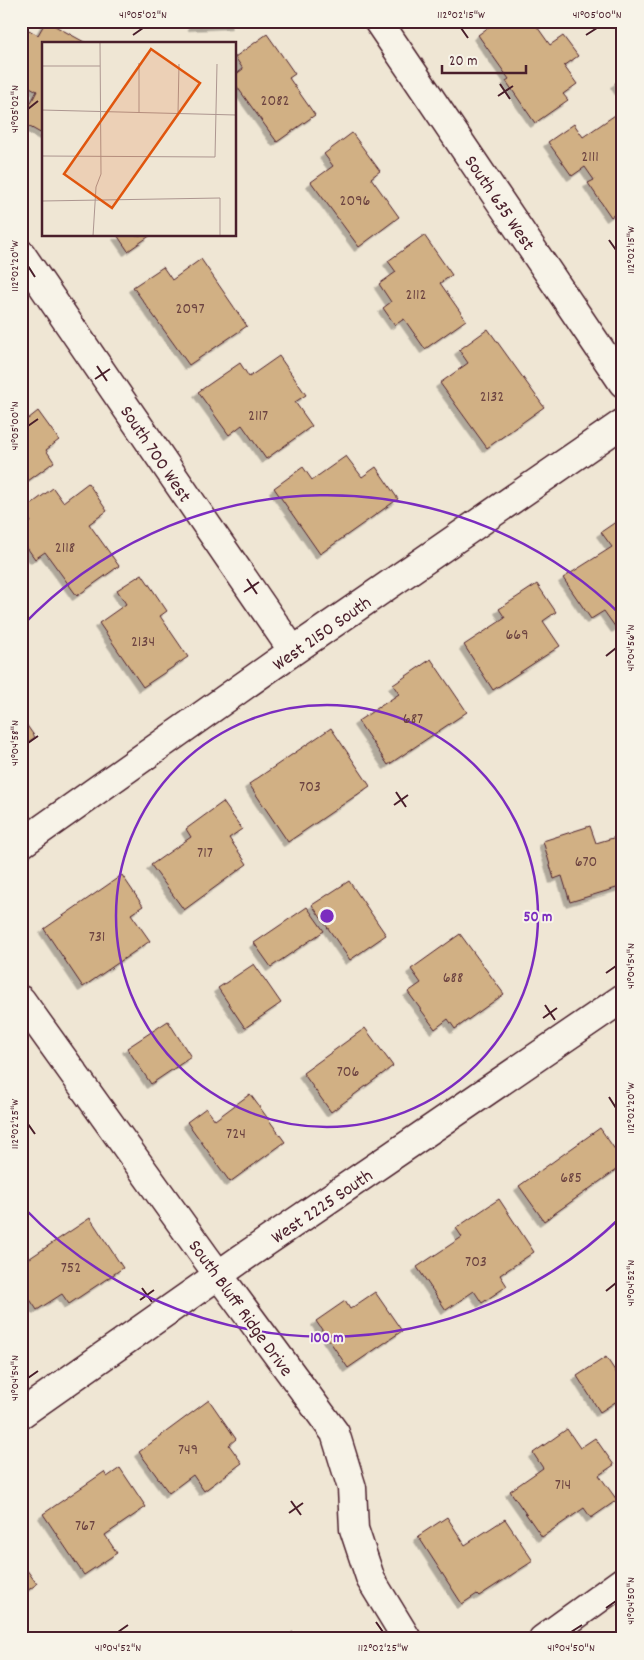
<svg xmlns="http://www.w3.org/2000/svg" width="644" height="1660" font-family="Dekko,sans-serif">
	<style>
		.building { fill: #d1b084; stroke: #4a1f2b; filter: url(#shadow) }
		.lines { fill: none; stroke-linecap: round; stroke-linejoin: round }
		.street-casing { stroke: #4a1f2b; stroke-width: 31 }
		.street { stroke: #f7f3e8; stroke-width: 28 }
		.ticks { fill: none; stroke: #4a1f2b; stroke-width: 2 }
		.ring { fill: none; stroke: #7b2cbf; stroke-width: 2.5 }
		.labels { text-anchor: middle; stroke-width: 4; stroke-linejoin: round; paint-order: stroke }
		.number-label { font-size: 16px; fill: #6c4341 }
		.street-label { font-size: 19px; fill: #4a1f2b; stroke: #f7f3e8 }
		.inset-road { fill: none; stroke: #ad9690; stroke-width: 1 }
		.view { fill: #e0560e; fill-opacity: 0.15; stroke: #e0560e; stroke-width: 2.5 }
		.inset-edge { fill: none; stroke: #4a1f2b; stroke-width: 2.5 }
		.centre { fill: #7b2cbf; stroke: #f7f3e8; stroke-width: 2.5 }
		.ring-label { font-size: 15px; text-anchor: middle; font-weight: bold; fill: #7b2cbf; stroke: #f7f3e8; stroke-width: 4; stroke-linejoin: round; paint-order: stroke }
		.neatline { fill: none; stroke: #4a1f2b; stroke-width: 2 }
		.ticks-label { font-size: 12px; text-anchor: middle; fill: #4a1f2b }
	</style>
	<defs>
		<filter id="shadow"><feDropShadow dx="-4.5" dy="4.5" stdDeviation="0" flood-color="#0004"/></filter>
	</defs>
	<rect width="100%" height="100%" fill="#efe6d4"/>
	<filter id="ink" filterUnits="userSpaceOnUse"><feTurbulence type="fractalNoise" baseFrequency=".02" numOctaves="2"/><feDisplacementMap in="SourceGraphic" scale="10" xChannelSelector="R" yChannelSelector="G"/><feConvolveMatrix kernelMatrix="1 2 1 2 8 2 1 2 1" color-interpolation-filters="sRGB"/></filter>
	<g filter="url(#ink)">
		<path class="building" d="M46,21L86,43L44,44V135L21,122L37,91L21,82V31L23,27L38,35Z
			M193,21H235L236,24L193,26Z
			M497,21H533L550,45L563,36L578,56L564,66L577,84L563,94L568,100L535,123L506,81L509,79L478,35Z
			M267,34L295,74L289,78L315,115L277,142L235,84V75L243,69L235,57Z
			M623,78V95L615,83Z
			M621,111L623,113V208L611,217L588,183L594,180L585,167L572,176L548,142L574,124L583,137Z
			M352,133L380,171L371,178L399,217L359,247L311,182L333,166L324,154Z
			M117,235H151L128,251Z
			M424,235L452,275L440,283L466,320L425,349L404,319L395,325L383,308L391,302L379,284L396,272L388,261Z
			M201,259L247,326L189,365L133,287L163,267L172,280Z
			M488,329L544,407L487,448L440,383L468,363L459,350Z
			M279,356L306,395L295,402L312,426L266,459L242,425L229,435L198,392L240,363L249,377Z
			M21,411L28,419L38,411L59,440L46,450L54,462L21,486Z
			M346,456L362,477L376,467L398,499L320,554L274,488L303,467L312,480Z
			M88,483L107,511L89,524L119,566L77,596L45,552L35,559L21,539V529L31,522L23,510L53,488L63,502Z
			M623,517V624L616,628L604,611L591,619L563,578L612,547L601,532Z
			M142,574L167,611L160,616L188,657L143,687L99,623L126,604L117,590Z
			M537,584L556,612L543,621L560,646L493,690L464,645L505,618L499,609Z
			M431,659L467,712L388,765L358,721L399,694L393,685Z
			M21,717L35,737L21,747Z
			M331,728L370,786L288,842L249,784Z
			M223,802L242,829L229,838L247,864L184,910L151,865L191,837L186,829Z
			M590,826L596,843L623,835V886L570,902L562,876L554,879L543,841Z
			M122,875L143,906L131,914L150,941L83,987L44,929Z
			M349,881L386,935L350,960L312,905Z
			M307,907L324,931L271,967L254,943Z
			M460,934L504,994L455,1029L448,1019L435,1029L408,992L421,983L411,969Z
			M254,964L281,1003L245,1028L218,988Z
			M168,1021L191,1057L151,1084L127,1048Z
			M365,1028L393,1066L331,1112L303,1073Z
			M250,1094L285,1142L230,1182L187,1122L206,1108L215,1120Z
			M600,1128L623,1161V1165L544,1221L519,1186Z
			M499,1199L534,1252L500,1275L507,1286L482,1303L474,1291L446,1310L417,1267L462,1237L456,1228Z
			M90,1218L123,1268L69,1304L62,1294L37,1310L21,1286V1264Z
			M375,1292L402,1331L348,1368L316,1321L345,1301L350,1309Z
			M606,1357L623,1383V1397L600,1412L577,1376Z
			M209,1400L236,1439L229,1445L242,1463L204,1491L193,1475L169,1493L139,1452Z
			M567,1429L580,1448L595,1438L614,1465L599,1475L617,1500L591,1518L584,1508L542,1537L510,1491L543,1468L533,1453Z
			M120,1468L146,1507L105,1535L117,1553L84,1575L43,1514L104,1472L107,1477Z
			M447,1517L465,1545L505,1519L533,1561L479,1596L477,1594L462,1604L418,1536Z
			M21,1562L37,1584L21,1595Z
			M293,1632L298,1639H283Z"/>
		<g class="lines">
			<g class="street-casing">
				<path id="street" d="M378,21L623,383
					M21,254L293,651
					M21,844L293,651L623,423
					M21,1000L206,1258L335,1433L352,1488L354,1529L371,1580L407,1639
					M21,1414L241,1259L623,998
					M543,1639L623,1581"/>
			</g>
			<use href="#street" class="street"/>
		</g>
	</g>
	<path class="ticks" d="M461,28L468,38M133,35L143,28M586,35L597,28M500,84L510,99M498,96L513,86M28,109L38,101M609,240L616,250M28,266L35,277M97,366L107,381M95,379L110,369M28,426L38,419M247,579L257,594M244,592L259,582M606,656L616,648M28,743L38,736M396,792L406,807M394,805L408,795M606,973L616,966M545,1005L555,1020M543,1018L557,1008M609,1097L616,1108M28,1124L35,1134M142,1288L152,1302M606,1291L616,1283M140,1300L154,1290M28,1378L38,1371M291,1501L301,1515M289,1513L303,1503M606,1608L616,1601M376,1622L383,1632M118,1632L128,1625M571,1632L582,1625"/>
	<g class="ring">
		<circle cx="327" cy="916" r="211"/>
		<path d="M622 1216A421 421 0 0 1 22 1206M22 626A421 421 0 0 1 622 616"/>
	</g>
	<g class="labels">
		<g class="number-label">
			<text x="275" y="105">2082</text>
			<text x="590" y="161">2111</text>
			<text x="355" y="205">2096</text>
			<text x="416" y="299">2112</text>
			<text x="190" y="313">2097</text>
			<text x="492" y="401">2132</text>
			<text x="258" y="420">2117</text>
			<text x="65" y="552">2118</text>
			<text x="517" y="639">669</text>
			<text x="143" y="646">2134</text>
			<text x="413" y="723">687</text>
			<text x="310" y="791">703</text>
			<text x="205" y="857">717</text>
			<text x="586" y="866">670</text>
			<text x="97" y="941">731</text>
			<text x="453" y="982">688</text>
			<text x="348" y="1076">706</text>
			<text x="236" y="1138">724</text>
			<text x="571" y="1182">685</text>
			<text x="476" y="1266">703</text>
			<text x="71" y="1272">752</text>
			<text x="188" y="1454">749</text>
			<text x="563" y="1489">714</text>
			<text x="85" y="1530">767</text>
		</g>
		<g class="street-label">
			<text transform="translate(501 202) rotate(56)" y="7">South 635 West</text>
			<text transform="translate(157 453) rotate(56)" y="7">South 700 West</text>
			<text transform="translate(321 632) rotate(-35)" y="7">West 2150 South</text>
			<text transform="translate(321 1205) rotate(-34)" y="7">West 2225 South</text>
			<text transform="translate(242 1307) rotate(54)" y="7">South Bluff Ridge Drive</text>
		</g>
	</g>
	<g transform="translate(42 42)">
		<rect width="194" height="194" fill="#efe6d4"/>
		<path class="inset-road" d="M0,24H58M0,68L194,73M97,71V21M136,71L137,22M0,114L173,115L175,22M0,159L178,156V194M51,194L54,145L59,132L58,0"/>
		<path class="view" d="M109,7L158,41L70,166L22,132Z"/>
		<rect width="194" height="194" class="inset-edge"/>
	</g>
	<circle cx="327" cy="916" r="8" class="centre"/>
	<g class="ring-label">
		<text x="538" y="921">50 m</text>
		<text x="327" y="1342">100 m</text>
	</g>
	<rect width="644" height="1660" fill="none" stroke="#f7f3e8" stroke-width="55"/>
	<path d="M442 65v8h84v-8" fill="none" stroke="#4a1f2b" stroke-width="2.5"/>
	<text x="449" y="65" font-size="15" fill="#4a1f2b" stroke="#f7f3e8" stroke-width="4" paint-order="stroke">20 m</text>
	<rect x="28" y="28" width="588" height="1604" class="neatline"/>
	<g class="ticks-label">
		<text x="143" y="18">41°05'02"N</text>
		<text x="461" y="18">112°02'15"W</text>
		<text x="597" y="18">41°05'00"N</text>
		<text transform="translate(14 109) rotate(-90)" y="4">41°05'02"N</text>
		<text transform="translate(630 250) rotate(-90)" y="4">112°02'15"W</text>
		<text transform="translate(14 266) rotate(-90)" y="4">112°02'20"W</text>
		<text transform="translate(14 426) rotate(-90)" y="4">41°05'00"N</text>
		<text transform="translate(630 648) rotate(-90)" y="4">41°04'56"N</text>
		<text transform="translate(14 743) rotate(-90)" y="4">41°04'58"N</text>
		<text transform="translate(630 966) rotate(-90)" y="4">41°04'54"N</text>
		<text transform="translate(630 1108) rotate(-90)" y="4">112°02'20"W</text>
		<text transform="translate(14 1124) rotate(-90)" y="4">112°02'25"W</text>
		<text transform="translate(630 1283) rotate(-90)" y="4">41°04'52"N</text>
		<text transform="translate(14 1378) rotate(-90)" y="4">41°04'54"N</text>
		<text transform="translate(630 1601) rotate(-90)" y="4">41°04'50"N</text>
		<text x="118" y="1651">41°04'52"N</text>
		<text x="383" y="1651">112°02'25"W</text>
		<text x="571" y="1651">41°04'50"N</text>
	</g>
</svg>
